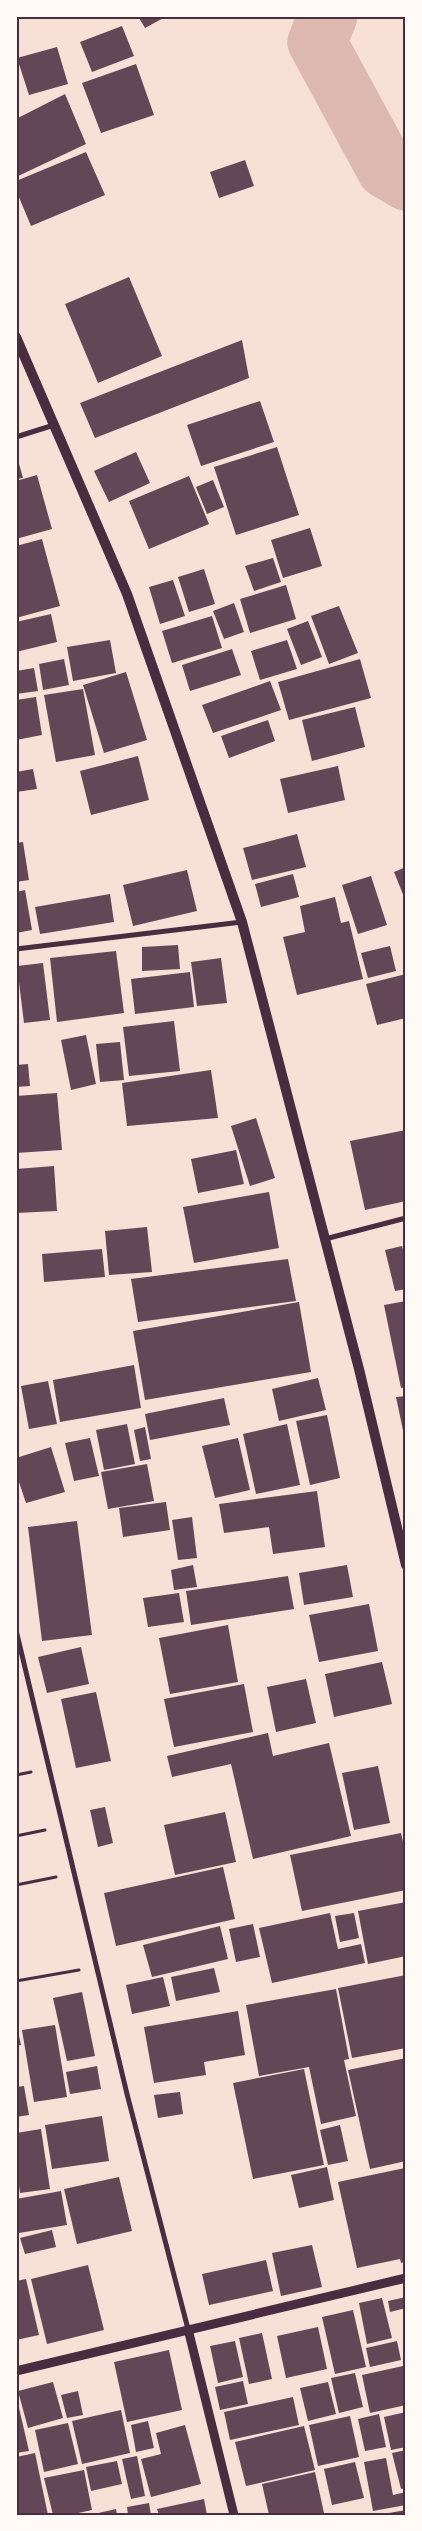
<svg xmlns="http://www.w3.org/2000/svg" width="422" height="2531" font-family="Mulish,sans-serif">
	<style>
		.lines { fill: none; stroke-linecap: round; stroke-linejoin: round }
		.river { stroke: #dcb8b0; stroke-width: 59 }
		.building { fill: #644757 }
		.path { stroke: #4a2c40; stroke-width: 3 }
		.minor { stroke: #4a2c40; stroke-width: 5 }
		.tertiary { stroke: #4a2c40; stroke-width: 9 }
		.secondary { stroke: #4a2c40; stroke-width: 10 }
		.neatline { fill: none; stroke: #4a2c40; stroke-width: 2 }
	</style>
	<rect width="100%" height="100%" fill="#f7e1d7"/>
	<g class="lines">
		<path class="river" d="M328,16L317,42L386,169L406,181"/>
	</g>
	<path class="building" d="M138,16H167L145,28Z
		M122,26L134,56L92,72L80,42Z
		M57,47L68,84L29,95L17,58Z
		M136,64L154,115L101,133L82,83Z
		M65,94L86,144L16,177V119Z
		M86,152L105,195L31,226L16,190V181Z
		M245,160L254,186L219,198L210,172Z
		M129,277L162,356L98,383L65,304Z
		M242,340L249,378L95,438L80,403Z
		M260,401L274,442L201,466L187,425Z
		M277,447L299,515L236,535L214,467Z
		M136,452L150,483L109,502L94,471Z
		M16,453L23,478L16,479Z
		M37,475L52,529L16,539V481Z
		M189,476L209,524L149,549L129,501Z
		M213,480L224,507L207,514L196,487Z
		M310,528L322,566L283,578L271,540Z
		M42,539L60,606L16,618V546Z
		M273,558L281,582L254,591L245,566Z
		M204,569L215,604L189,612L178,577Z
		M173,580L185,616L160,624L149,587Z
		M286,585L296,619L250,633L240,599Z
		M234,603L244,632L224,639L213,611Z
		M339,606L358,653L329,664L311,616Z
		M51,614L57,642L16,652V622Z
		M212,616L222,648L172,663L162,631Z
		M308,621L322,657L301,665L287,629Z
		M110,640L116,673L73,681L67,647Z
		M287,640L297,669L260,680L251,651Z
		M232,649L241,675L190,691L182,665Z
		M64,659L69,685L43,690L39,664Z
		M360,659L371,698L289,720L278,682Z
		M34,668L38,691L16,694V671Z
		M126,672L147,740L104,753L83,685Z
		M270,681L281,710L213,733L202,705Z
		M83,689L95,755L56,762L44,695Z
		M36,697L42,735L16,740V700Z
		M355,707L365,747L312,761L302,720Z
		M268,720L275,741L229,758L221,736Z
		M138,756L149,800L91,815L80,771Z
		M338,766L345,800L288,813L280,779Z
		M33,769L37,789L16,792V772Z
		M297,834L306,867L252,880L243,848Z
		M23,842L29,880L16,882V843Z
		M406,867V902L394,872Z
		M187,870L197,911L133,926L123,885Z
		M293,874L299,897L261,907L255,884Z
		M371,876L387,925L358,934L342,885Z
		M25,890L32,930L16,933V892Z
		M110,894L114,922L40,934L35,907Z
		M335,897L341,923L349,921L363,979L297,995L283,937L305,932L300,906Z
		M178,945L180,969L142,971V947Z
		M390,946L396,971L368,978L361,953Z
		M116,951L124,1013L57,1022L50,958Z
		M221,958L227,1003L197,1006L191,962Z
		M43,963L50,1020L24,1023L17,966Z
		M190,972L194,1007L135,1014L131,979Z
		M406,974V1018L377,1025L366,984Z
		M174,1021L180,1071L129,1076L123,1027Z
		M86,1035L96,1084L71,1090L61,1040Z
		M120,1042L124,1080L100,1082L96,1044Z
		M28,1064L30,1086L16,1087V1065Z
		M211,1070L218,1118L127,1126L122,1083Z
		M57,1093L62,1150L16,1153V1096Z
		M256,1118L275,1178L250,1186L231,1126Z
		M406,1130V1201L365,1210L350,1141Z
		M236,1150L244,1184L198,1193L191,1159Z
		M54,1166L57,1211L16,1213V1169Z
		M269,1192L279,1248L194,1263L183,1207Z
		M147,1227L152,1272L109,1275L105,1231Z
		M402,1246L406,1260V1289L395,1291L385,1250Z
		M102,1249L105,1277L44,1282L42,1254Z
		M288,1259L296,1301L138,1322L131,1279Z
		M406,1301V1387L401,1388L384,1305Z
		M299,1302L311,1372L145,1400L133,1331Z
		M134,1365L141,1408L60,1422L53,1380Z
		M318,1378L326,1410L279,1421L272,1389Z
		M48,1381L57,1424L29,1429L21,1386Z
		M406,1396V1439L405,1440L396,1397Z
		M224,1398L230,1425L150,1440L145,1414Z
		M327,1415L340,1478L310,1485L296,1421Z
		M127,1424L135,1464L104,1470L96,1430Z
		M287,1424L300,1485L256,1494L243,1434Z
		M145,1427L151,1459L140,1461L134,1430Z
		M90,1438L99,1476L74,1481L65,1443Z
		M238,1438L250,1490L215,1498L202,1446Z
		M51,1447L65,1492L26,1503L16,1473V1458Z
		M147,1464L154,1501L108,1509L101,1472Z
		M317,1491L325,1547L273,1554L269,1527L224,1533L219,1504Z
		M166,1502L170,1530L123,1537L119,1508Z
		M192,1517L197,1558L178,1560L172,1520Z
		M77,1521L92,1635L42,1641L28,1527Z
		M193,1565L197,1587L174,1590L171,1570Z
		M347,1565L353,1597L304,1605L299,1573Z
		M288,1576L294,1609L191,1625L186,1591Z
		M179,1593L184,1622L148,1627L143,1598Z
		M369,1604L378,1651L319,1662L309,1615Z
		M228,1625L238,1682L170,1694L159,1638Z
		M81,1647L89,1684L47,1693L38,1657Z
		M382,1662L392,1704L334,1717L325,1674Z
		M306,1679L316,1723L276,1732L267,1687Z
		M244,1684L253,1732L174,1747L164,1699Z
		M96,1692L111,1761L76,1768L61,1699Z
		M268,1733L273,1756L329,1743L351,1836L253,1859L231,1764L172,1777L167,1756Z
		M378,1766L390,1823L354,1830L342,1773Z
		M105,1807L113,1843L98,1847L90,1810Z
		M225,1812L236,1862L175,1875L164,1825Z
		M401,1833L406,1855V1890L302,1911L290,1855Z
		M223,1867L235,1919L116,1946L104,1893Z
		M406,1902V1956L368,1964L358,1911Z
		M330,1913L338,1949L361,1944L365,1963L272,1983L259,1928Z
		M354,1913L359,1938L340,1942L335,1916Z
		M253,1924L260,1957L236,1962L229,1929Z
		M220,1926L228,1959L152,1977L143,1945Z
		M214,1968L220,1992L176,2001L171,1977Z
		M406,1975V2048L352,2058L338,1988Z
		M163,1977L170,2006L132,2014L126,1985Z
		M336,1989L349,2059L344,2060L356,2116L321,2124L309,2067L259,2076L246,2005Z
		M82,1992L95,2056L67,2061L53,1998Z
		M238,2011L245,2055L204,2062L206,2075L154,2083L144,2027Z
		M16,2023L21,2045L16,2046Z
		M55,2025L67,2097L34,2102L22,2030Z
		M406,2058V2161L370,2169L348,2070Z
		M97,2066L101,2089L70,2094L66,2072Z
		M304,2069L324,2165L253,2179L233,2083Z
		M24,2086L29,2115L16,2117V2087Z
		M180,2092L183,2114L158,2118L154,2095Z
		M102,2116L109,2161L52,2169L45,2125Z
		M340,2125L348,2161L328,2165L320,2130Z
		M41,2129L50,2189L20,2193L16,2165V2133Z
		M327,2167L334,2200L299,2208L291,2175Z
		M405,2168L406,2261L401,2263L400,2259L357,2268L338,2182Z
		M119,2177L132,2231L77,2244L64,2189Z
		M61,2191L67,2225L19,2233L16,2199Z
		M52,2230L56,2247L25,2254L20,2238Z
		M312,2245L322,2287L281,2296L272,2253Z
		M266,2260L273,2291L209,2305L202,2274Z
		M88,2265L104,2330L47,2344L31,2279Z
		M26,2279L39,2335L16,2340V2281Z
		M406,2297V2308L390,2312L388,2301Z
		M382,2298L392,2338L367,2344L359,2303Z
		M353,2310L366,2367L335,2374L322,2317Z
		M318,2327L327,2369L286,2378L277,2336Z
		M262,2333L272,2379L249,2384L239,2338Z
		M235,2341L243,2377L218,2383L210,2346Z
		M397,2341L401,2360L370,2367L366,2348Z
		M169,2350L182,2410L127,2422L114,2362Z
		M403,2366L406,2376V2405L370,2413L362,2375Z
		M355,2373L363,2407L339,2413L331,2378Z
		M243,2381L248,2404L220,2410L215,2387Z
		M53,2382L63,2418L28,2428L18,2391Z
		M328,2382L336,2414L308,2421L300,2388Z
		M78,2391L83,2415L67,2418L61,2395Z
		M16,2395L29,2451L16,2453Z
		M293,2397L299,2425L230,2440L224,2412Z
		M121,2410L130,2453L82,2464L72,2421Z
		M406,2412V2447L391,2450L384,2417Z
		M379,2414L386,2447L365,2451L358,2419Z
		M350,2416L359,2457L318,2466L309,2425Z
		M148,2421L154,2448L136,2452L131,2425Z
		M68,2423L78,2464L44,2472L35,2430Z
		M185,2425L201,2484L151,2497L141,2459L161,2454L156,2433Z
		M304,2426L315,2470L246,2486L235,2442Z
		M406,2450V2488L401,2489L392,2453Z
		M35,2453L48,2515H16V2457Z
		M137,2456L145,2496L131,2499L122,2459Z
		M386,2458L393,2495L406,2492V2505L373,2511L364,2462Z
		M117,2461L122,2484L91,2491L86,2467Z
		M355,2462L364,2498L332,2505L324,2469Z
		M84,2470L92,2510L69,2515H53L44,2478Z
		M315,2472L324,2513L269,2515L262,2484Z
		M204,2499L207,2515H159L157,2509Z
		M149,2503L151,2515H128L127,2507Z
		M116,2509L117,2515H94V2514Z
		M406,2510V2515H383V2514Z"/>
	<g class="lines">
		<path class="path" d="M16,1775L31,1772
			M16,1836L45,1830
			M16,1885L56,1877
			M16,1981L79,1970"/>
		<path class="minor" d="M16,437L54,425
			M16,949L242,922
			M325,1239L406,1218
			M16,1630L127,2094L188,2329"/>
		<path class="tertiary" d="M188,2329L234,2515
			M16,2371L406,2278"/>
		<path class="secondary" d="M16,337L127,594L242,922L359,1369L406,1565"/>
	</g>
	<rect width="422" height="2531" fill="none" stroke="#fffaf5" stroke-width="35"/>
	<rect x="18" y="18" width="386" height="2496" class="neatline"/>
</svg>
